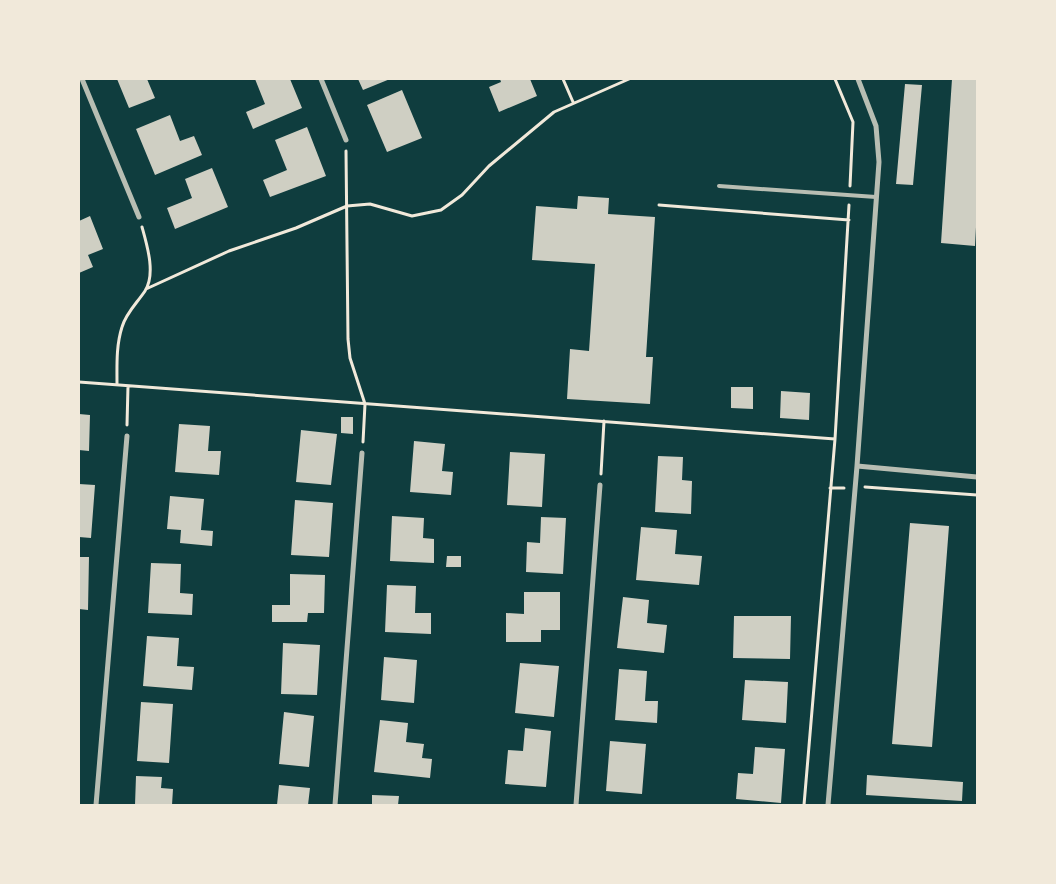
<svg xmlns="http://www.w3.org/2000/svg" width="1056" height="884" font-family="Georgia,serif">
	<style>
		.building { fill: #cfcfc3 }
		.lines { fill: none; stroke-linecap: round; stroke-linejoin: round }
		.path { stroke: #f1e9da; stroke-width: 3 }
		.service { stroke: #b8beb3; stroke-width: 4 }
		.minor { stroke: #b8beb3; stroke-width: 5 }
	</style>
	<rect width="100%" height="100%" fill="#0f3d3e"/>
	<path class="building" d="M117,79H147L155,98L129,108Z
		M255,79H290L302,108L253,129L246,112L265,104Z
		M358,79H390L363,90Z
		M500,79H530L537,96L499,112L489,87L501,82Z
		M952,79H977V208L975,246L941,243Z
		M905,84L922,85L913,185L896,184Z
		M402,90L422,138L387,152L367,105Z
		M170,115L180,141L194,136L202,155L155,175L136,129Z
		M307,127L326,176L270,197L263,180L287,170L275,140Z
		M212,168L228,207L175,229L167,208L192,198L185,179Z
		M578,196L609,198L608,214L655,217L646,357H653L650,404L567,399L570,349L589,351L595,264L532,260L536,206L577,209Z
		M90,216L103,249L88,255L93,267L79,273V221Z
		M731,387H753V409L731,408Z
		M781,391L810,393L809,420L780,418Z
		M79,414L90,415L89,451L79,450Z
		M341,417H353V434L341,433Z
		M179,424L210,426L208,451H221L219,475L175,472Z
		M301,430L337,434L331,485L296,482Z
		M414,441L445,444L442,471L453,472L451,495L410,492Z
		M510,452L545,454L542,507L507,505Z
		M658,456L683,457L682,480L692,481L691,514L655,512Z
		M79,484L95,485L91,538L79,537Z
		M170,496L204,499L201,530L213,531L212,546L180,543L181,530L167,529Z
		M295,500L333,503L329,557L291,555Z
		M392,516L424,518L423,538L434,539V563L390,561Z
		M541,517L566,518L563,574L526,572L527,542L540,543Z
		M910,523L949,526L932,747L892,744Z
		M641,527L677,530L675,554L702,556L699,585L636,580Z
		M447,556H461V567H446Z
		M79,557H89L88,610L79,609Z
		M151,563L181,564L180,593L193,594L192,615L148,613Z
		M290,574L325,575L324,613H308L307,622H272V605H290Z
		M387,585L416,586L415,613H431V634L385,632Z
		M524,592H560V630H541V642H506V613L524,614Z
		M623,597L649,600L647,623L667,625L664,653L617,648Z
		M734,616H791L790,659L733,658Z
		M147,636L179,638L177,666L194,667L192,690L143,686Z
		M283,643L320,645L317,695L281,694Z
		M384,657L417,660L414,703L381,700Z
		M520,663L559,666L554,717L515,713Z
		M619,669L647,671L645,701H658L657,723L615,720Z
		M745,680L788,682L786,723L742,720Z
		M141,702L173,704L169,763L137,761Z
		M284,712L314,716L309,767L279,764Z
		M380,720L408,723L406,742L424,744L422,758L432,759L430,778L374,772Z
		M525,728L551,731L546,787L505,784L508,750L523,751Z
		M610,741L646,744L642,794L606,791Z
		M755,747L785,749L781,803L736,799L738,773L753,774Z
		M867,775L963,782L962,801L866,795Z
		M136,776L162,777L161,788L173,789L172,805H135Z
		M279,785L310,788L308,805H277Z
		M372,795L399,796L398,805H372Z"/>
	<g class="lines">
		<path class="path" d="M563,79L573,102
			M835,79L853,122L850,186
			M346,151L348,339L350,358L365,404L363,442
			M659,205L849,220
			M146,289L229,251L296,228L347,206L370,204L412,216L441,210L462,195L489,166L554,112L629,79
			M79,382L835,439
			M117,385C117,365 116,346 122,327C126,313 137,303 145,291C156,274 147,245 142,227
			M127,425L128,386
			M601,474L604,421
			M865,487L977,495
			M830,488H844
			M804,805L835,439L849,205"/>
		<path class="service" d="M719,186L876,197"/>
		<path class="minor" d="M82,79L139,217
			M321,79L346,140
			M857,466L879,162L876,126L858,79
			M96,805L127,436
			M335,805L362,453
			M576,805L600,485
			M828,805L857,466L977,477"/>
	</g>
	<rect width="1056" height="884" fill="none" stroke="#f1e9da" stroke-width="160"/>
</svg>
